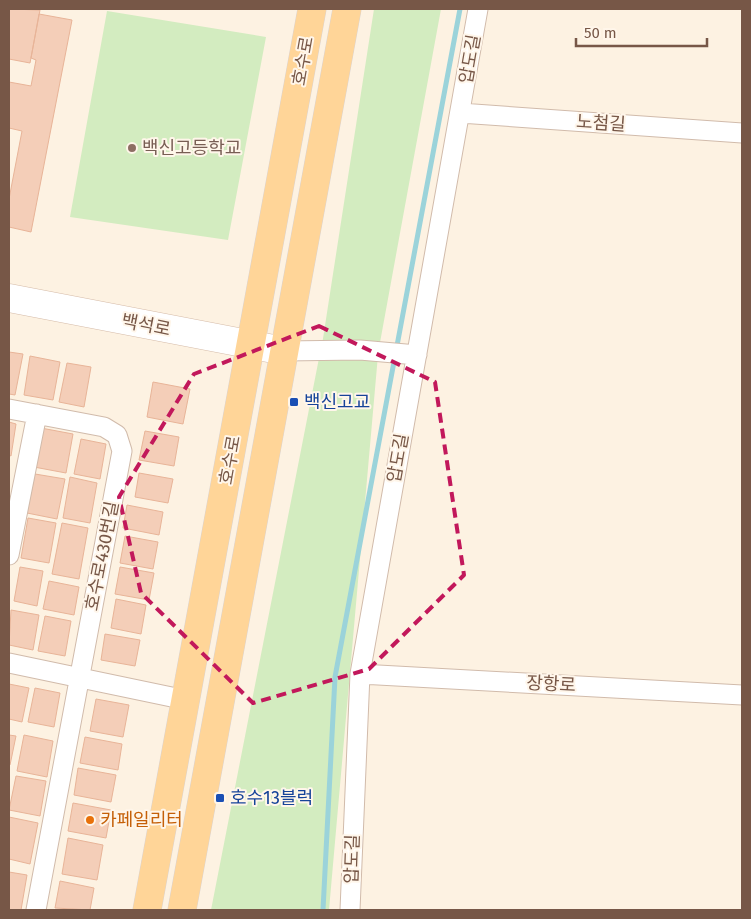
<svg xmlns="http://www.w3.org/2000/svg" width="751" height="919" font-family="'Fira Sans','Noto Sans KR',sans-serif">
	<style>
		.green { fill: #d3ecc0 }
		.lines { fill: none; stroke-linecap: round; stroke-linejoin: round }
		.stream { stroke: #9bd3da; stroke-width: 5 }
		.building { fill: #f4ceb8; stroke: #e8b498 }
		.minor-casing { stroke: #d1bbab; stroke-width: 21 }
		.secondary-casing { stroke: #d5bba8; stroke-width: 29 }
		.primary-casing { stroke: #dcd3cf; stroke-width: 29 }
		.minor { stroke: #fff; stroke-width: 19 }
		.secondary { stroke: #fff; stroke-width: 28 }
		.primary { stroke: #ffd598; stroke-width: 28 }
		.marked { fill: none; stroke: #c2185b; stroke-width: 4; stroke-dasharray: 10 6; stroke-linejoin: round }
		.education-dot { fill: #8d6e63; stroke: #fff6ea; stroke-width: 2 }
		.transit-dot { fill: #1a4fb4; stroke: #fff6ea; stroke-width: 2 }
		.food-dot { fill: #e8710a; stroke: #fff6ea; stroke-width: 2 }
		.labels { text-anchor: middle; stroke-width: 4; stroke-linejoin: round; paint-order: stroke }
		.street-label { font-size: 18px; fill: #775747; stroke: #fff6ea }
		.education-label { font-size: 18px; fill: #785e54; stroke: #fff6ea; text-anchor: start }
		.transit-label { font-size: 18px; fill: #164399; stroke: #fff6ea; text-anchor: start }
		.food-label { font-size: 18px; fill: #c56008; stroke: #fff6ea; text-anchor: start }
	</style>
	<rect width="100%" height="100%" fill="#fdf2e2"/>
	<path class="green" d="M374,9H441L379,348L322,345Z
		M107,11L266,37L228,240L70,217Z
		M320,353L378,355L329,910H211Z"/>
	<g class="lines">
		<path class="stream" d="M323,910L335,677L460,9"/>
	</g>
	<path class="building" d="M9,9L40,10L30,63L9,59Z
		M39,14L72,20L31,232L9,227V199L22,131L9,128V82L31,86L36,60L31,58Z
		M9,352L23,354L15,395L9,394Z
		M30,356L60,362L53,400L24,395Z
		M67,363L91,367L84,407L59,402Z
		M153,382L190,389L183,424L147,417Z
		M9,422L16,424L11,456L9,455Z
		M41,428L73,434L66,473L34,467Z
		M145,431L179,437L174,466L139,460Z
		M81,439L106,444L100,479L74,474Z
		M139,473L173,479L168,503L135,497Z
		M35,474L65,479L57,519L27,513Z
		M70,477L97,483L90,523L63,518Z
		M127,505L163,512L159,535L123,528Z
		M28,518L56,523L49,563L21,558Z
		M62,523L88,528L79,579L52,574Z
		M125,536L158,542L153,569L120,563Z
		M20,567L43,571L37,606L14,601Z
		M120,567L154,573L149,600L115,594Z
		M49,581L79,587L74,615L43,609Z
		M116,599L146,605L141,634L111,628Z
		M11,610L39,615L33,650L9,645Z
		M45,616L71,621L65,656L38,651Z
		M105,634L140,640L135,666L101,660Z
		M9,684L29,688L22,722L9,719Z
		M35,688L60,693L54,727L28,722Z
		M96,699L129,705L123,737L90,731Z
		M9,735L16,736L10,765H9Z
		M24,735L53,741L47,777L17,771Z
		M85,737L122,744L118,770L80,763Z
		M78,768L116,775L111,802L74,795Z
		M16,776L46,781L40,816L9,810Z
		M73,803L111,810L106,838L68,831Z
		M9,817L38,823L30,864L9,859Z
		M68,838L103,845L97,880L62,874Z
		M9,872L27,875L21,910H9Z
		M60,881L94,888L90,910L55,908Z"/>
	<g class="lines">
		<g class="minor-casing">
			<path id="minor" d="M460,113L742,133
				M284,351L360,350L417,355
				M9,409L104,427L117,435L122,451L36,910
				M9,555L37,414
				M9,663L186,700
				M360,674L742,695
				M350,910L360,674L478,9"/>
		</g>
		<g class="secondary-casing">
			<path id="secondary" d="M9,298L284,351"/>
		</g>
		<g class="primary-casing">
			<path id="primary" d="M147,910L312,9
				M182,910L347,9"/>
		</g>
		<use href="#minor" class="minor"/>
		<use href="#secondary" class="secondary"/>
		<use href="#primary" class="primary"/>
	</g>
	<path class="marked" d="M319,326L435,382L464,575L369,669L253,703L141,593L119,497L194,374Z"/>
	<circle class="education-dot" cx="132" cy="148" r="5"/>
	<g class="transit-dot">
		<rect x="289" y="397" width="10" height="10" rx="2.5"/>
		<rect x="215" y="793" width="10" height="10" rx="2.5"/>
	</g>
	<circle class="food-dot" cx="90" cy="820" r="5"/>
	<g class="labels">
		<g class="street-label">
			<text transform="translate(470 59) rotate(-80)" y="6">압도길</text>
			<text transform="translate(303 61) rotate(-80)" y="6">호수로</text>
			<text transform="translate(601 123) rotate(4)" y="6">노첨길</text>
			<text transform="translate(146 325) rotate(11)" y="6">백석로</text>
			<text transform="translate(398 458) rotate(-80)" y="6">압도길</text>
			<text transform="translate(230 460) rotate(-80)" y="6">호수로</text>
			<text transform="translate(102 556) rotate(-79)" y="6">호수로430번길</text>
			<text transform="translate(551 684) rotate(3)" y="6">장항로</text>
			<text transform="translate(352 859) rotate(-88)" y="6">압도길</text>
		</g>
		<g class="education-label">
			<text x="142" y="154">백신고등학교</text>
		</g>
		<g class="transit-label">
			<text x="304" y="408">백신고교</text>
			<text x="230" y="804">호수13블럭</text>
		</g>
		<g class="food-label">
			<text x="100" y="826">카페일리터</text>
		</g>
	</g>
	<rect width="751" height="919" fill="none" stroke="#775747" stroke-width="20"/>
	<path d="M576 38v8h131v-8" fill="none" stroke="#775747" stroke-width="2.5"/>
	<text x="584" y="38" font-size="15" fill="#775747" stroke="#fff6ea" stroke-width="4" paint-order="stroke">50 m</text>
</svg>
